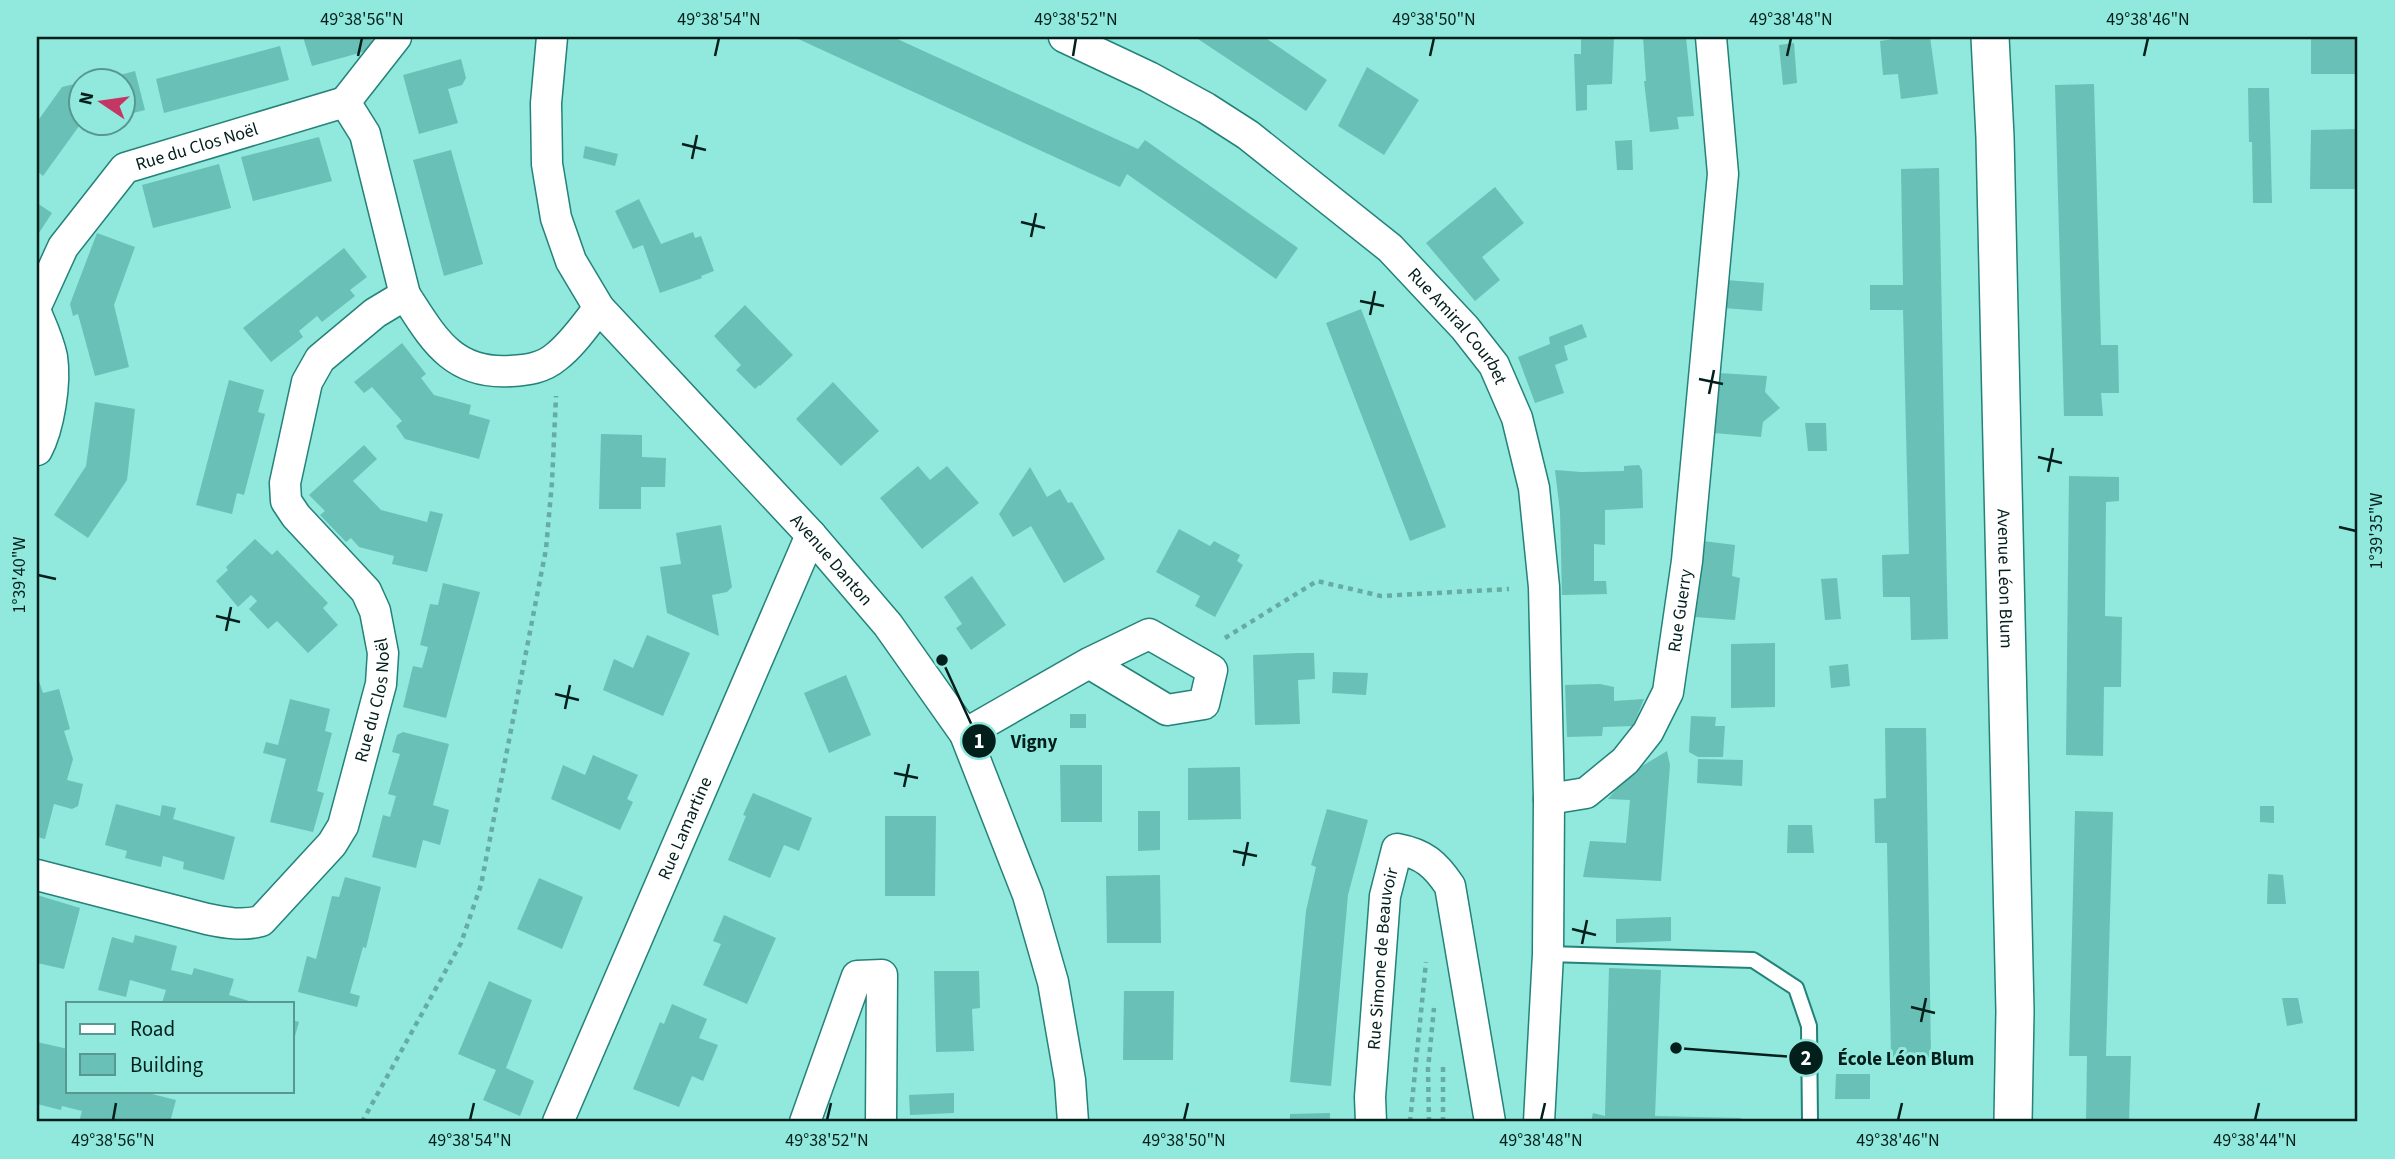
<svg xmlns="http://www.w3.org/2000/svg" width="2395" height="1159" font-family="'Source Sans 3',sans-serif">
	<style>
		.building { fill: #69c0b6 }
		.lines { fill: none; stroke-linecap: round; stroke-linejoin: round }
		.service-casing { stroke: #248279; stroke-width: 18 }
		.minor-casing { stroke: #248279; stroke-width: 33 }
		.tertiary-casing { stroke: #248279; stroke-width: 40 }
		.path { stroke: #66aca3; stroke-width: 4.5; stroke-dasharray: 5 5; stroke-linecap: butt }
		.service { stroke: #fff; stroke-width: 14 }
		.minor { stroke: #fff; stroke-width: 30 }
		.tertiary { stroke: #fff; stroke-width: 37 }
		.ticks { fill: none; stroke: #031f1c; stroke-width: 2.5 }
		.labels { text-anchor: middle; stroke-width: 6; stroke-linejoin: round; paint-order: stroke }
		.street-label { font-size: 18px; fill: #031f1c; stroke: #91e8dd }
		.leader { fill: none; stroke: #031f1c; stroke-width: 2.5 }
		.callout-dot { fill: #031f1c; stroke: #91e8dd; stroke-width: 2.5 }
		.mark-label { font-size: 21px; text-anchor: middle; font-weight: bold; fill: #fff }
		.callout-label { font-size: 19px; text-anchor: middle; font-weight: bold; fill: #031f1c; stroke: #91e8dd; stroke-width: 6; stroke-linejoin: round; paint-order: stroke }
		.neatline { fill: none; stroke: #031f1c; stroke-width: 2.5 }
		.ticks-label { font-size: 18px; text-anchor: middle; fill: #031f1c }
	</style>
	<rect width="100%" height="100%" fill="#91e8dd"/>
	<path class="building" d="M303,37H371L374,49L312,66Z
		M794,37H893L1138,149L1145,140L1298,248L1276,279L1127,174L1120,187Z
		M1195,37H1264L1327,80L1306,111Z
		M1581,37H1614L1612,84L1587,85V110L1576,111L1574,54H1581Z
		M1643,37H1686L1694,116L1677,117L1679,129L1650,132L1644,81H1646Z
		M1893,37H1930L1938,94L1901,99L1898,74L1883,75L1880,41L1893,39Z
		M2311,37H2358V74H2311Z
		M1794,43L1797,83L1783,85L1779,45Z
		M280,46L289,80L164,113L156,79Z
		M461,59L466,78L462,85L448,89L458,123L419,134L403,75Z
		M1367,67L1419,100L1384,155L1338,126Z
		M135,71L145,110L122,116V80H101Z
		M78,83V86L80,85V122H82L43,176L37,171V122L62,87Z
		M2094,84L2101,345H2118L2119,393H2101L2103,416H2064L2055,85Z
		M2248,88H2269L2272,203H2253L2252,142H2249Z
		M2358,129V189H2310L2311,130Z
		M319,137L332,181L253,201L241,157Z
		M1632,140L1633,170H1617L1615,141Z
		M585,146L618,154L615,166L583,158Z
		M451,150L483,264L444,276L413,160Z
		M219,164L231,208L153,228L142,185Z
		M1939,168L1948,639L1911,640L1910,597H1883L1882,555L1909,554L1903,310H1870V285H1903L1901,169Z
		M1495,187L1524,223L1482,257L1500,280L1475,301L1426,243Z
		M639,199L661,244L693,232L695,238L701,236L714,271L701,276L702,278L660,293L643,245L633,249L615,211Z
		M37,203L52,213L37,236Z
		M97,233L135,247L114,305L129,367L95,376L78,314L73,316L70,304Z
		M344,248L367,277L350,290L355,296L322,322L317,316L299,331L303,337L271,362L243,328Z
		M1726,280L1764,283L1762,311L1724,308Z
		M745,305L793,355L760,386L759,385L755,389L736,370L741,365L714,336Z
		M1361,309L1446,527L1410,541L1326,323Z
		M1582,324L1587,337L1564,346L1568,360L1555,365L1564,393L1535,403L1518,357L1550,344L1549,337Z
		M402,343L426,374L421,378L434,395L471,405L469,414L490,420L479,459L405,439L396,426L402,421L372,387L364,393L354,382Z
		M1719,373L1767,376L1765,392L1780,408L1763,422L1761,437L1714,433Z
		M229,380L264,390L258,412L265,414L244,495L237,493L232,514L196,505Z
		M833,382L879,431L841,466L796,419Z
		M95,402L135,409L127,480L88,538L54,515L86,466Z
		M1805,423H1826L1827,451H1808Z
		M601,434L642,435V457L666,458L665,487H641V509H599Z
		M364,445L377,459L353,481L381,510L427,522L430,511L443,514L427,572L392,564L394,556L359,547L351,538L346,542L320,515L325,511L309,495Z
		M1639,465L1642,470L1643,508L1605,510V545L1594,544V581H1606L1607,594L1562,595L1560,512L1555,470L1581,472L1624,471V466Z
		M918,466L930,480L947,466L979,503L922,549L880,498Z
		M1030,467L1047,497L1060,489L1068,503L1072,502L1105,559L1064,583L1031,526L1013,537L999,514Z
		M2069,476L2119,477V501L2106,502L2105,616L2122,617L2121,687H2104L2103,756L2066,755Z
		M721,525L732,587L727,592L712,595L719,636L667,613L660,567L681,564L676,533Z
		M1179,529L1210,546L1214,541L1240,555L1237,561L1243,565L1215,617L1195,606L1200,596L1156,572Z
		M255,539L272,555L277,550L328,603L323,608L338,625L308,653L277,621L268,629L249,609L257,601L251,595L238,607L216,581L228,570L226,567Z
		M1703,541L1735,545L1732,576L1740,578L1735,620L1695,617Z
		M972,576L1006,625L971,650L956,628L962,624L944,597Z
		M1837,578L1841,619L1825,620L1821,579Z
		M443,583L480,592L446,718L403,707L413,666L422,668L428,647L420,645L430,604L438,605Z
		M647,635L690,653L663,716L603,690L614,659L633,668Z
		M1775,643V707L1731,708V644Z
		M1298,653H1314L1315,679L1298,680L1300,724L1255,725L1253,655Z
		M1848,664L1850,686L1831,688L1829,666Z
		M1333,672L1368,673L1366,695L1332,693Z
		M37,675L43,693L59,689L70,729L64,731L73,759L67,780L83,784L78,806L72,809L54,804L45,839L37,837Z
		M846,675L871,735L829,753L804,693Z
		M1600,684L1614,687V701L1644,699L1633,726L1603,727L1602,736L1567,737L1565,685Z
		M290,699L330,709L325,731L332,733L317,791L324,793L313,832L270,822L286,759L263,753L266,742L278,745Z
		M1070,714H1086V728H1070Z
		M1691,716L1716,717L1715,726H1725L1723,757H1698L1689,752Z
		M1885,728H1926L1931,1057H1891L1887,843H1875L1874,799L1886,798Z
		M403,732L449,744L433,805L449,810L440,845L423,840L416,868L372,857L383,815L390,817L396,796L388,794L400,754L392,752L397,735Z
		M1667,751L1670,765L1661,881L1583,877L1590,841L1626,843L1630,800L1608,799L1629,774Z
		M593,755L638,775L627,799L633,802L620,830L551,799L563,765L585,775Z
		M1698,759L1743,760L1742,786L1697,783Z
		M1060,765H1102V822H1061Z
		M1240,767L1241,819L1188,820V768Z
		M753,793L812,818L799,851L784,845L770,878L728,860L746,816L743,815Z
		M116,804L160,816L162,805L176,808L173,819L235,837L224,880L183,869L184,862L163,856L161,867L125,858L127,851L105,845Z
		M2260,806H2274V823L2260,822Z
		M1327,809L1368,820L1348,895L1331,1086L1290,1082L1306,911L1316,867L1311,865Z
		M1138,811H1160V850L1138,851Z
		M2075,811L2113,812L2106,1056H2131L2129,1122H2086L2087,1056H2069Z
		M885,816H936L935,896H885Z
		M1788,825H1812L1814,853H1787Z
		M2268,874L2283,875L2286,904H2267Z
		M1160,875L1161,943H1107L1106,876Z
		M345,877L381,887L366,948L363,947L350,993L360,996L357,1007L298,992L307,956L316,959L332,896L339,897Z
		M539,878L583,897L562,949L517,929Z
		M37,895L80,908L64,969L37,963Z
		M724,915L776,938L747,1004L703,985L721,944L713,941Z
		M1671,917V941L1616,943V919Z
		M135,935L177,946L171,970L192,975L194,968L234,979L229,995L256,1003H162L166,990L130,980L126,997L98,990L112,937L133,943Z
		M1609,968L1661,970L1655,1116L1741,1118V1122H1591L1593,1113L1605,1116Z
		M934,971H979L980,1008L972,1009L974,1051L936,1052Z
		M489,981L532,1000L506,1068L534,1081L520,1116L483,1100L496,1070L458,1054Z
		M1124,991H1174L1173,1060H1123Z
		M2282,998H2298L2303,1023L2287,1026Z
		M672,1004L707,1019L699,1038L718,1045L703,1081L692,1076L679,1107L633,1089L660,1022L664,1024Z
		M292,1020L299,1022L293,1043H292Z
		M37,1042L68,1049V1091H140L176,1100L170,1122H79L82,1111L62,1106L61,1110L37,1104Z
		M1836,1074H1870V1099H1835Z
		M954,1093V1113L910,1115L909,1095Z
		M1330,1113V1122H1290V1114Z"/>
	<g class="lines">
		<g class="service-casing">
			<path id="service" d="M1548,954L1753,960L1796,988L1809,1026L1810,1122"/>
		</g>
		<g class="minor-casing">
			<g id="minor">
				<path id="s1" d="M552,37L546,103L547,164L556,218L571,261L599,308L811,535L888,625L965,734L1028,895L1053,982L1070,1080L1073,1122"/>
				<path id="s2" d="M1064,37L1149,77L1206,108L1248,135L1390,248L1465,328L1494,365L1517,418L1534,488L1544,587L1549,799L1548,954L1539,1122"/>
				<path d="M345,102L396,37"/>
				<path id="s3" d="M37,304L63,247L125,168L345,102L365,134L405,295"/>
				<path d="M37,315C43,329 49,342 52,357C56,383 49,428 37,450"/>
				<path d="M965,734L1089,663L1149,634L1212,670L1204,704L1167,710L1089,663"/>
				<path id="s4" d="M1549,799L1586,793L1625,761L1648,732L1668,692L1687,561L1723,174L1711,37"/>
				<path id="s5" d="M37,875L207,919C226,923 242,926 261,921L332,844L343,826L381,684L383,653L375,611L366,591L296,516L286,501L285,483L307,382L320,359L375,313L405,295C433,338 452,375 511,371C528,370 543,368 556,357C573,344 586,324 599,308"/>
				<path id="s6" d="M558,1122L811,535"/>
				<path d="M805,1122L857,976L882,975L881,1122"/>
				<path id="s7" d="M1371,1122L1370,1097L1385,896L1397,849C1424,854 1435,864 1450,886L1490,1122"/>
			</g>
		</g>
		<g class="tertiary-casing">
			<g id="tertiary">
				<path id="s8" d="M1990,37L1995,137L2015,1011L2013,1122"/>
			</g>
		</g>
		<path class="path" d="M1225,638L1317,581L1381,596L1509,589
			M362,1122L461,943L481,885L546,549L552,482L556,396
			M1410,1122L1426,962
			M1429,1122L1428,1069L1434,1008
			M1443,1122V1067"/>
		<use href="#service" class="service"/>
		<use href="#minor" class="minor"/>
		<use href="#tertiary" class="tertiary"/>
	</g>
	<path class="ticks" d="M358,56L362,38M715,56L719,38M1073,56L1076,38M1430,56L1434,38M1787,56L1791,38M2144,56L2148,38M682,144L706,150M692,159L697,135M1021,222L1045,228M1031,237L1036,213M1360,301L1384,306M1370,315L1375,291M1699,379L1723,384M1709,394L1714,370M2038,457L2062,463M2048,472L2053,448M2339,527L2356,531M38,575L56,579M216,616L240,622M226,631L231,607M555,694L579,700M565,709L570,685M894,773L918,778M904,787L909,764M1233,851L1257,856M1243,866L1248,842M1572,929L1596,935M1582,944L1587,920M1911,1007L1935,1013M1921,1022L1926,998M113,1120L116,1103M470,1120L474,1103M827,1120L831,1103M1184,1120L1188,1103M1541,1120L1545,1103M1898,1120L1902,1103M2255,1120L2259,1103"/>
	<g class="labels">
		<g class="street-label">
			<text dy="6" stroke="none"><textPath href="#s3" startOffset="238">Rue du Clos Noël</textPath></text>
			<text dy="6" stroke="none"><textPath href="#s2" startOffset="494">Rue Amiral Courbet</textPath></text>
			<text dy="6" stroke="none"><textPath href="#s1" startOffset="625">Avenue Danton</textPath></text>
			<text dy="6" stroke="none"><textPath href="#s8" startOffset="542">Avenue Léon Blum</textPath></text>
			<text dy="6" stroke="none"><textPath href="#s4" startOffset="252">Rue Guerry</textPath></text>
			<text dy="6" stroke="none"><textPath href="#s5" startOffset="486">Rue du Clos Noël</textPath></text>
			<text dy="6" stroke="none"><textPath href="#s6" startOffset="320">Rue Lamartine</textPath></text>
			<text dy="6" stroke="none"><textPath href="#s7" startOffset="164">Rue Simone de Beauvoir</textPath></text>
		</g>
	</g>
	<path class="leader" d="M942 660L979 741M1676 1048L1806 1058"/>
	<g class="callout-dot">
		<circle cx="942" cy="660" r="7"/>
		<circle cx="1676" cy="1048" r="7"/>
		<circle cx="979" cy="741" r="18"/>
		<circle cx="1806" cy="1058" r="18"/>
	</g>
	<g class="mark-label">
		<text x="979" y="748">1</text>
		<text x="1806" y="1065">2</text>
	</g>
	<g class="callout-label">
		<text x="1034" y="748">Vigny</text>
		<text x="1906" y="1065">École Léon Blum</text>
	</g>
	<rect width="2395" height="1159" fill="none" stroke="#91e8dd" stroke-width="77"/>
	<rect x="66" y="1002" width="228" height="91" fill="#91e8dd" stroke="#589890" stroke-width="2"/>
	<rect x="80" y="1024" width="35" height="10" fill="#ffffff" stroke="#589890" stroke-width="2"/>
	<text x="130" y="1036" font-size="21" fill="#031f1c">Road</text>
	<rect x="80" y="1054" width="35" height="21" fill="#69c0b6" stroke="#589890" stroke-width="2"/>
	<text x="130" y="1072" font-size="21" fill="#031f1c">Building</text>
	<g transform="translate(102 102) rotate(283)"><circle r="33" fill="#91e8dd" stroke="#589890" stroke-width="2"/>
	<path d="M0-5L12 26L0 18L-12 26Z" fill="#c43764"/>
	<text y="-10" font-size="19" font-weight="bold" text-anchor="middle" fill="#031f1c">N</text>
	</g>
	<rect x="38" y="38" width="2318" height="1082" class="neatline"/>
	<g class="ticks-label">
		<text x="362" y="25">49°38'56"N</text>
		<text x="719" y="25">49°38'54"N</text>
		<text x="1076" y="25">49°38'52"N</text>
		<text x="1434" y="25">49°38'50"N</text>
		<text x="1791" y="25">49°38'48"N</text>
		<text x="2148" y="25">49°38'46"N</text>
		<text transform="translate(2376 531) rotate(-90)" y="6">1°39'35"W</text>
		<text transform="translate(19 575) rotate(-90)" y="6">1°39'40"W</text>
		<text x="113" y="1146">49°38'56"N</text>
		<text x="470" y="1146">49°38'54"N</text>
		<text x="827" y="1146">49°38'52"N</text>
		<text x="1184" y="1146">49°38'50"N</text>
		<text x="1541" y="1146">49°38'48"N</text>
		<text x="1898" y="1146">49°38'46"N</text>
		<text x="2255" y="1146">49°38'44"N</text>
	</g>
</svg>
